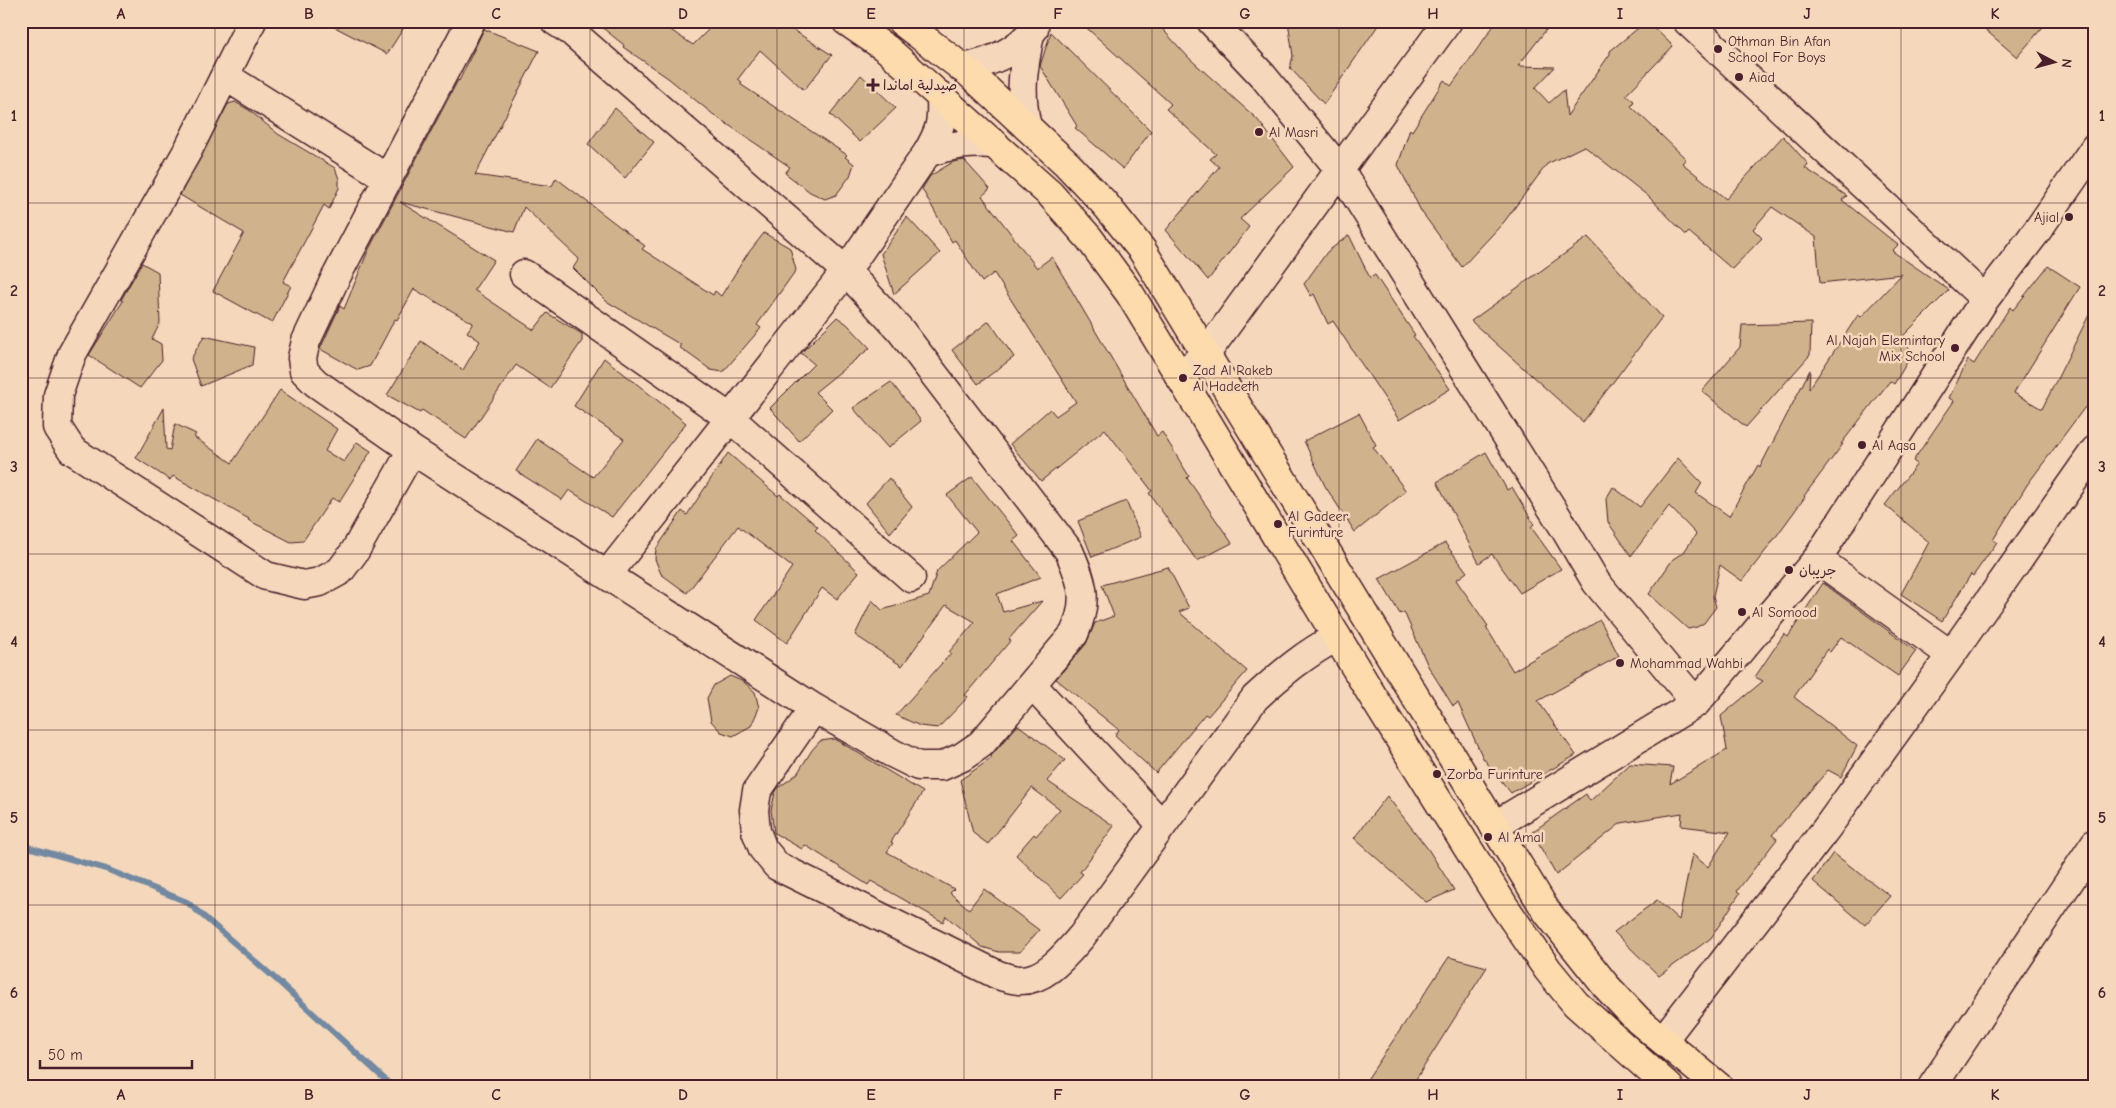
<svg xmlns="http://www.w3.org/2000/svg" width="2116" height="1108" font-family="'Comic Neue','Playpen Sans Arabic',sans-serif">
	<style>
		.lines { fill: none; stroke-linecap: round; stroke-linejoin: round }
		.stream { stroke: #7389a1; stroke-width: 6 }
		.building { fill: #d0b38c; stroke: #4a1f2b }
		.minor-casing { stroke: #4a1f2b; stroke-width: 31 }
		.major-casing { stroke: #4a1f2b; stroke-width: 31 }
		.minor { stroke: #f5d8bb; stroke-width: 28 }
		.major { stroke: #fedbac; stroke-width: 28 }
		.grid { fill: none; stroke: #4a1f2b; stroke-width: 1; stroke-opacity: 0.55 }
		.poi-dot { fill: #4a1f2b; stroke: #f5d8bb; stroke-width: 2 }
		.labels { text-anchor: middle; stroke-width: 5; stroke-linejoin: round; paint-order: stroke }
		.poi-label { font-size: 14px; fill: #4a1f2b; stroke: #f5d8bb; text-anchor: start }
		.neatline { fill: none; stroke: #4a1f2b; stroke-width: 2 }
		.grid-label { font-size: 16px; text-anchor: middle; font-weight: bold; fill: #4a1f2b }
	</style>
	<rect width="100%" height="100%" fill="#f5d8bb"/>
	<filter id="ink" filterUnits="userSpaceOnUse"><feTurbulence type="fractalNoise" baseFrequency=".02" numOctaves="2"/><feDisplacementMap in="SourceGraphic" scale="10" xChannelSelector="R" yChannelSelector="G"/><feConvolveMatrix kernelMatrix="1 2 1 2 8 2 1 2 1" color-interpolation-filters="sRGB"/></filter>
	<g filter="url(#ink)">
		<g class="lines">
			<path class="stream" d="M21,845L106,869L187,902L278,981L393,1087"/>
		</g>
		<path class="building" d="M323,21H408L387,54Z
			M594,21H657L693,45L717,21H779L832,55L804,90L760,50L738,79L742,82L740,84L847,155L845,157L854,164L850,176L836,195L825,199L810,192L785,173L790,167L714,115L668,78L623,47L624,45Z
			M1079,21H1155L1189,58L1257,119L1294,167L1240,219L1249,227L1208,280L1166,230L1219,167L1210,159L1216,154L1166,109L1171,104Z
			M1288,21H1381L1324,104L1290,68L1293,56Z
			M1497,21H1553L1518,66L1555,67L1535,88L1549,103L1564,90L1567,116L1610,54V51L1647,21L1673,46L1626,95L1634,101L1631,106L1686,159L1682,163L1726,199L1783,136L1808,164L1805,168L1847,196L1842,200L1898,245L1892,251L1949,290L1898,341L1914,351L1894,384L1890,381L1841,444H1843L1804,496L1805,497L1767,549L1742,581L1720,565L1713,596L1716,607L1704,623L1697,627L1688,629L1649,594L1673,559L1684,552L1696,534L1669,506L1631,556L1608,522L1606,499L1613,487L1640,507L1678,458L1702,483L1696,493L1729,516L1758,465L1760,467L1810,370L1809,389L1858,315L1861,317L1902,274L1820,283L1816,237L1772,207L1753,229L1762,238L1732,269L1689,232L1686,235L1648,196L1584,146L1547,164L1504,222L1462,267L1421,211L1398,165L1410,129L1412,131L1444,80L1451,86Z
			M1975,21H2048L2017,57Z
			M484,29L539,51L475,175L552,186L556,178L645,246L642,249L713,295L715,291L721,296L746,256L764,233L790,248L796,270L757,325L761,328L723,372L711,370L679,347L681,345L606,301L573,268L579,259L524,207L514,232L400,202L494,260L474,290L534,330L547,313L582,334V341L550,388L516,365L466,439L422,410L420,413L387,395L421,341L463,370L480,341L467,332L473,323L414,289L397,320L395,319L370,366L358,370L320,349L340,306L344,309L368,251L458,80L459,81Z
			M1051,32L1151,131L1123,169L1075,128L1077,126L1040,66Z
			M861,75L896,108L860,142L830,114Z
			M235,102L249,110L278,134L335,168L339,179V188L329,209L324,205L283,282L291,286L272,323L213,291L244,233L180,195L228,104Z
			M615,108L654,142L625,178L588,144Z
			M964,160L990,189L982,196L1037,268L1052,257L1157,436L1162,432L1189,476L1187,478L1232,543L1197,561L1149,493L1152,491L1105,429L1041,481L1010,444L1050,409L1056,416L1076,402L994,273L982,282L955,240L952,242L922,189L930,176L953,162Z
			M907,217L940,253L894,294L881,254Z
			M1349,235L1370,278L1375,275L1415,335L1413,336L1450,389L1399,420L1333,321L1328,324L1314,294L1311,296L1304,284L1327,252Z
			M1588,237L1662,317L1583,422L1471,321Z
			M142,263L158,272L160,323L152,339L161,344L162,360L140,388L89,355L123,301L121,300Z
			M2048,266L2080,287L2014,393L2042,409L2095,303V401L2088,409L2085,407L2027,485L1993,540L1997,542L1973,576L1971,574L1942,621L1901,594L1929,542L1885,505L1917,464L1913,461L1954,401L1949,398L1968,360L1974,364L2010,307L2013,310Z
			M837,317L847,324L870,348L815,392L832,409L799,441L770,408L814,364L801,353Z
			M989,321L1014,357L978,384L952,350Z
			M1811,323L1810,355L1746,427L1702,391L1740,347L1742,325Z
			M204,336L254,347L252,365L201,386L191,359Z
			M604,358L686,423L612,517L569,490L562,500L516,471L537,439L593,477L624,439L574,406Z
			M891,382L921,421L888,448L853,408Z
			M280,390L337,429L325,451L344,462L357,442L371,451L339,502L332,498L303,541L291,542L248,520L249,519L173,476L170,480L136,458L164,408L166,449L170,450L175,424L196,434L194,437L232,463Z
			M1359,413L1376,445L1373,447L1406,491L1355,532L1325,486L1304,441Z
			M1486,452L1507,490L1512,487L1534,524L1531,527L1561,569L1520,593L1492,554L1479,563L1437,482Z
			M728,453L778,496L780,494L818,527L815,530L859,572L837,599L822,588L787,643L756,620L792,567L738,526L687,593L661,574L655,559L656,549L682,511L687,515Z
			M972,477L1019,536L1013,541L1041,577L997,594L1003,612L1042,601L1009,639L1011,640L965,695L968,697L938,728L920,726L896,715L951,653L949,652L975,622L946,605L902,666L855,635L872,600L882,610L929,596L937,571L977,532L947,495Z
			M889,478L912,507L890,533L866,503Z
			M1126,501L1141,537L1092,557L1078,521Z
			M1445,543L1467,572L1456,580L1488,626L1486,627L1513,671L1600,620L1619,656L1538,701L1576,755L1511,793L1483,758L1458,703L1453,706L1428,666L1404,612L1400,614L1379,579Z
			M1168,567L1189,608L1179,612L1247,671L1208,716L1205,714L1156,773L1115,735L1119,730L1056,679L1086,644L1095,623L1114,616L1102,585Z
			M1823,583L1916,651L1898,676L1841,637L1830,652L1827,649L1794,697L1857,746L1841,777L1828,770L1772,835L1777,839L1737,891L1740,893L1711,938L1659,976L1614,932L1657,900L1679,920L1692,854L1708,867L1730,832L1681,826L1682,813L1621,823L1556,875L1532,832L1586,794L1590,801L1630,764L1673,767L1670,784L1727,750L1721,716L1763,681L1755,677L1784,634L1788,637Z
			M730,676L744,682L755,692L759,708L751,726L733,736L721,732L711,721L707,698L714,685Z
			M1018,725L1065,760L1047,781L1114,826L1080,872L1083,874L1061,898L1016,855L1034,834L1036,836L1060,809L1032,788L988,844L973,833L960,780L992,758L991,756Z
			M835,739L923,792L891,842L893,843L887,852L954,889L950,893L969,909L984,889L1039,930L1020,952H999L982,947L946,916L943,922L871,881L868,885L805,845L802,849L774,833L771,810L775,793L778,788L797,774L812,750L820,741Z
			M1387,796L1428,849L1454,890L1426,902L1354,838Z
			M1833,853L1890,896L1865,925L1813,881Z
			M1449,957L1487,967L1411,1087H1362Z"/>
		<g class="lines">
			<g class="minor-casing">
				<path id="minor" d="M252,21L188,150L72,354L58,395L57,427L72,450L266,576L304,585L320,582L340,571L355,551L412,450
					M471,21L335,279L306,341L302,358L304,371L316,383L412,450L814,708L892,753L918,766H942L962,757L981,744L1074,634C1089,600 1083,583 1069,551L901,331L846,271L572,32L555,21
					M1211,21L1263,76L1340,170L1563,526L1596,582L1696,703
					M1687,21L1985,299
					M962,68C989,63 1017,52 1034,29
					M225,76L387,178
					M1027,127C1019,91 1023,70 1030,34
					M927,153C951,145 970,142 995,144
					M524,274L730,418L911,578
					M1179,376L1205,355L1448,21
					M1817,559L1951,655
					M607,575L846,271L927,153C941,129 942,123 941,96
					M1032,685L1162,825
					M814,708L757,791L754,810L756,831L763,849L777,866L998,975C1004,977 1011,979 1018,980C1045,982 1066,954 1082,936L1255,698C1281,674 1306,653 1337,637
					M1494,826L1696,703L1817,559L1985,299L2037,231L2095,147
					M1663,1040L1826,829L1951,655L2095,450
					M1932,1087L2095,843"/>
			</g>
			<g class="major-casing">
				<path id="major" d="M846,21L887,49L1050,194L1089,238L1130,294L1372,695L1504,906L1548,970L1576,1004L1669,1087
					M901,21L968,72L1067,164L1105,204L1142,250L1547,912L1605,985L1638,1020L1719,1087"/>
			</g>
			<use href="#minor" class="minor"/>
			<use href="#major" class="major"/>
		</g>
	</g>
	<path class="grid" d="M215,21V1087M402,21V1087M590,21V1087M777,21V1087M964,21V1087M1152,21V1087M1339,21V1087M1526,21V1087M1714,21V1087M1901,21V1087M21,203H2095M21,378H2095M21,554H2095M21,730H2095M21,905H2095"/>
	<g class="poi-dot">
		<circle cx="1718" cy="49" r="5"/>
		<circle cx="1739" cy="77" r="5"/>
		<path d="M870.5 77.5h5v5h5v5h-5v5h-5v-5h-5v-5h5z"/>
		<circle cx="1259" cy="132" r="5"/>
		<circle cx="2069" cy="217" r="5"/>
		<circle cx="1955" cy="348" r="5"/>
		<circle cx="1183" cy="378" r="5"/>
		<circle cx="1862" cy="445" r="5"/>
		<circle cx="1278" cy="524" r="5"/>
		<circle cx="1789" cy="570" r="5"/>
		<circle cx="1742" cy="612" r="5"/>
		<circle cx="1620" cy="663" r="5"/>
		<circle cx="1437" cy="774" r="5"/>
		<circle cx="1488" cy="837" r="5"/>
	</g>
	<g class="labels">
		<g class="poi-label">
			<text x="1728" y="46">Othman Bin Afan<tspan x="1728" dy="16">School For Boys</tspan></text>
			<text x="1749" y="82">Aiad</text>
			<text x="883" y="90">صيدلية اماندا</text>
			<text x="1269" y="137">Al Masri</text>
			<text x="2059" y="222" text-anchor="end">Ajial</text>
			<text x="1945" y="345" text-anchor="end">Al Najah Elemintary<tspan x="1945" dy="16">Mix School</tspan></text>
			<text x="1193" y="375">Zad Al Rakeb<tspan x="1193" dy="16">Al Hadeeth</tspan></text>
			<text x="1872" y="450">Al Aqsa</text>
			<text x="1288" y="521">Al Gadeer<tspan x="1288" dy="16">Furinture</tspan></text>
			<text x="1799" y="575">جريبان</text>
			<text x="1752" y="617">Al Somood</text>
			<text x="1630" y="668">Mohammad Wahbi</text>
			<text x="1447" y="779">Zorba Furinture</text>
			<text x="1498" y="842">Al Amal</text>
		</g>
	</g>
	<rect width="2116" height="1108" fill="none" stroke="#f5d8bb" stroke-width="55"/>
	<g transform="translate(2054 62) rotate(96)" stroke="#f5d8bb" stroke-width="4" paint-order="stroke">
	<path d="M0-4L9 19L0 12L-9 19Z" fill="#4a1f2b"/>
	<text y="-8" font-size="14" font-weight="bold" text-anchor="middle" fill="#4a1f2b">N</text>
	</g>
	<path d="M40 1060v8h152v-8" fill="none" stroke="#4a1f2b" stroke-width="2.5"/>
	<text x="48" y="1060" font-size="15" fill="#4a1f2b" stroke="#f5d8bb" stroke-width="4" paint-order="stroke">50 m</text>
	<rect x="28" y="28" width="2060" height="1052" class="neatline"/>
	<g class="grid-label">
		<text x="121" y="19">A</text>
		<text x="309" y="19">B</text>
		<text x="496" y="19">C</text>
		<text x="683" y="19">D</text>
		<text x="871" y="19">E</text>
		<text x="1058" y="19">F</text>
		<text x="1245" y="19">G</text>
		<text x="1433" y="19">H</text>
		<text x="1620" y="19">I</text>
		<text x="1807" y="19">J</text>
		<text x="1995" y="19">K</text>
		<text x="14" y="121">1</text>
		<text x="2102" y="121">1</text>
		<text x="14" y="296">2</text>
		<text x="2102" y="296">2</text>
		<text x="14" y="472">3</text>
		<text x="2102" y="472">3</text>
		<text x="14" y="647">4</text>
		<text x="2102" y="647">4</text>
		<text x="14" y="823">5</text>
		<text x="2102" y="823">5</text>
		<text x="14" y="998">6</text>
		<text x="2102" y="998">6</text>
		<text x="121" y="1100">A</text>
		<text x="309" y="1100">B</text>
		<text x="496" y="1100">C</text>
		<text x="683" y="1100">D</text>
		<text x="871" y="1100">E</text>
		<text x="1058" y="1100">F</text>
		<text x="1245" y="1100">G</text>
		<text x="1433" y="1100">H</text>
		<text x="1620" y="1100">I</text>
		<text x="1807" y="1100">J</text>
		<text x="1995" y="1100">K</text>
	</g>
</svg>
